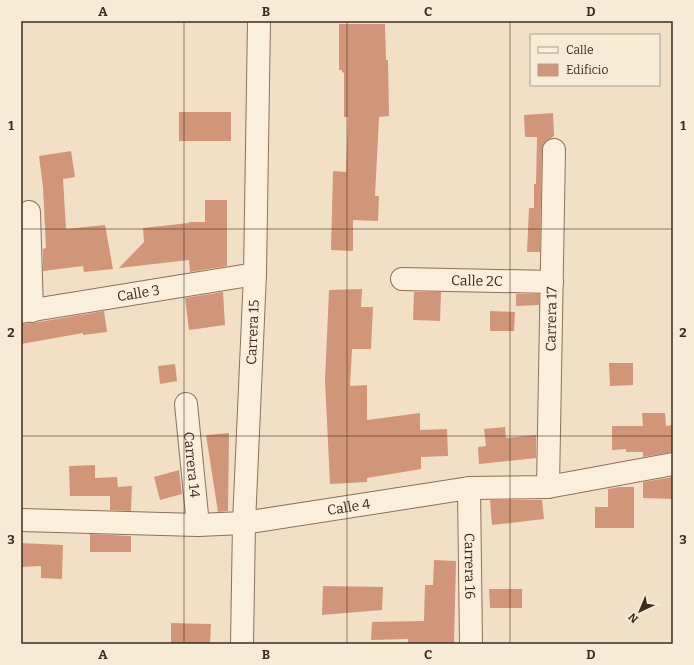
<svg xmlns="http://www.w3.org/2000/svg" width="694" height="665" font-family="Bitter,serif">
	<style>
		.building { fill: #d1957a }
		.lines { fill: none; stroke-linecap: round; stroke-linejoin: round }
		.minor-casing { stroke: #8e715a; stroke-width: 24 }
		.minor { stroke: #fbeeda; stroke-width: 22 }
		.grid { fill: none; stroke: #3d2a1f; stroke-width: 1; stroke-opacity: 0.55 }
		.labels { text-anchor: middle; stroke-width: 3.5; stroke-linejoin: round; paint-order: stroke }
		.street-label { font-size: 14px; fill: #3d2a1f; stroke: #f8ebd6 }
		.neatline { fill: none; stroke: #3d2a1f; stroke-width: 1.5 }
		.grid-label { font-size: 13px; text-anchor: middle; font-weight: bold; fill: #3d2a1f }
	</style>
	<rect width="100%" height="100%" fill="#f1e0c6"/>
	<path class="building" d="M339,24H385L386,60H388L389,116L379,117L375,196H379L378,221L353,220V251L331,250L333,171L346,172L348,117H344V72L342,73V70H339Z
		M179,112H231V141H179Z
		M553,113L554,136L544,143L542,150L540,252H527L529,208H534V184H536L537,137H525L524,115Z
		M71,151L75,177L63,179L66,229L105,225L113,269L84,272L83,266L43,271V249L46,248L43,187L39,156Z
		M205,200H227V266L190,272L189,260L119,268L144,242L143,228L189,223V222H205Z
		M362,289L361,307H373L371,349H352L350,386L367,385V420L420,413V430L447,429L448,456L421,457V469L367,478V482L330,484L325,380L329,290Z
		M223,292L225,325L189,330L185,298Z
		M414,292H441L440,321L413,320Z
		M516,294H539V305L516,306Z
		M104,311L107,332L83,335V333L21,344V324L33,323Z
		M490,311L515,312L514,331H490Z
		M609,363H633V385L610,386Z
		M175,364L177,381L160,384L158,366Z
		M642,413H665L666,426L673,425V452L643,457V452H626V449L612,450V426H643Z
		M505,427L506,438L536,435V458L479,464L478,447L486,446L484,429Z
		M229,433L228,511L218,512L206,435Z
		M95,465V478L117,477L118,487L132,486L131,511L110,510V496H70L69,466Z
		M179,470L182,494L160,500L154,477Z
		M673,477V499L643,498V482Z
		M619,487H634V528H595V507H608V489Z
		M490,500H542L544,519L492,525Z
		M90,534L131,536V552H90Z
		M21,543L63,545L62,579L41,578V566L21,567Z
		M434,560L456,561L454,644H408V639L371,640L372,622L424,621L425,585H433Z
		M323,586L383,587L382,610L322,615Z
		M489,589H522V608H490Z
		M171,623L211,624L210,644H171Z"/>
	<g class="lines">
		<g class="minor-casing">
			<g id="minor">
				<path d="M29,212L32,311"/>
				<path id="s1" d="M402,279L552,282"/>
				<path id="s2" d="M21,312L255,274"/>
				<path id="s3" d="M186,404L198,525"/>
				<path id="s4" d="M548,487L554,150"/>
				<path id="s5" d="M469,488L471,644"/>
				<path id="s6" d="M21,520L198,525L244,523L469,488L548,487L673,464"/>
				<path id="s7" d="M242,644L244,523L255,274L259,21"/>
			</g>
		</g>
		<use href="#minor" class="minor"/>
	</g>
	<path class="grid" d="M184,21V644M347,21V644M510,21V644M21,229H673M21,436H673"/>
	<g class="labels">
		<g class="street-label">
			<text dy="5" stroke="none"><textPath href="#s1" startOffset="75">Calle 2C</textPath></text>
			<text dy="5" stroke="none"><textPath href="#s2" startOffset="119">Calle 3</textPath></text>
			<text dy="5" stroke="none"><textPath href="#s4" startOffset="168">Carrera 17</textPath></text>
			<text dy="5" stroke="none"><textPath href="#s7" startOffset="312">Carrera 15</textPath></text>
			<text dy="5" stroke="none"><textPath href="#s3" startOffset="61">Carrera 14</textPath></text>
			<text dy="5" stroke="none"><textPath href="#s6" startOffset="329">Calle 4</textPath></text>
			<text dy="5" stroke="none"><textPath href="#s5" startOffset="78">Carrera 16</textPath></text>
		</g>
	</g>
	<rect width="694" height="665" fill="none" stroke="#f8ebd6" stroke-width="44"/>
	<rect x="530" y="34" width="130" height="52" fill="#f8ebd6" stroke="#ad9e8d"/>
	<rect x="538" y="47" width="20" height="6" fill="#fbeeda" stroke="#ad9e8d"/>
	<text x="566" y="54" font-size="12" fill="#3d2a1f">Calle</text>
	<rect x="538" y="64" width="20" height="12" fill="#d1957a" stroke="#ad9e8d"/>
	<text x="566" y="74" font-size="12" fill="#3d2a1f">Edificio</text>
	<g transform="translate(640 611) rotate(224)" stroke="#f8ebd6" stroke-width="3" paint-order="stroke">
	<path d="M0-3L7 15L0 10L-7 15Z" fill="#3d2a1f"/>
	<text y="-6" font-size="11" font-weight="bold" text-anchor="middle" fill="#3d2a1f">N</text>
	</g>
	<rect x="22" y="22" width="650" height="621" class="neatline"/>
	<g class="grid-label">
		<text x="103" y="16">A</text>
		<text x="266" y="16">B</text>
		<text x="428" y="16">C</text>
		<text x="591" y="16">D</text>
		<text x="11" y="130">1</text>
		<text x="683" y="130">1</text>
		<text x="11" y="337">2</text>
		<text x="683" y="337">2</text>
		<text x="11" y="544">3</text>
		<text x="683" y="544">3</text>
		<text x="103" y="659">A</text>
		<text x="266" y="659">B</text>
		<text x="428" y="659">C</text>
		<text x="591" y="659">D</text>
	</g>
</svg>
